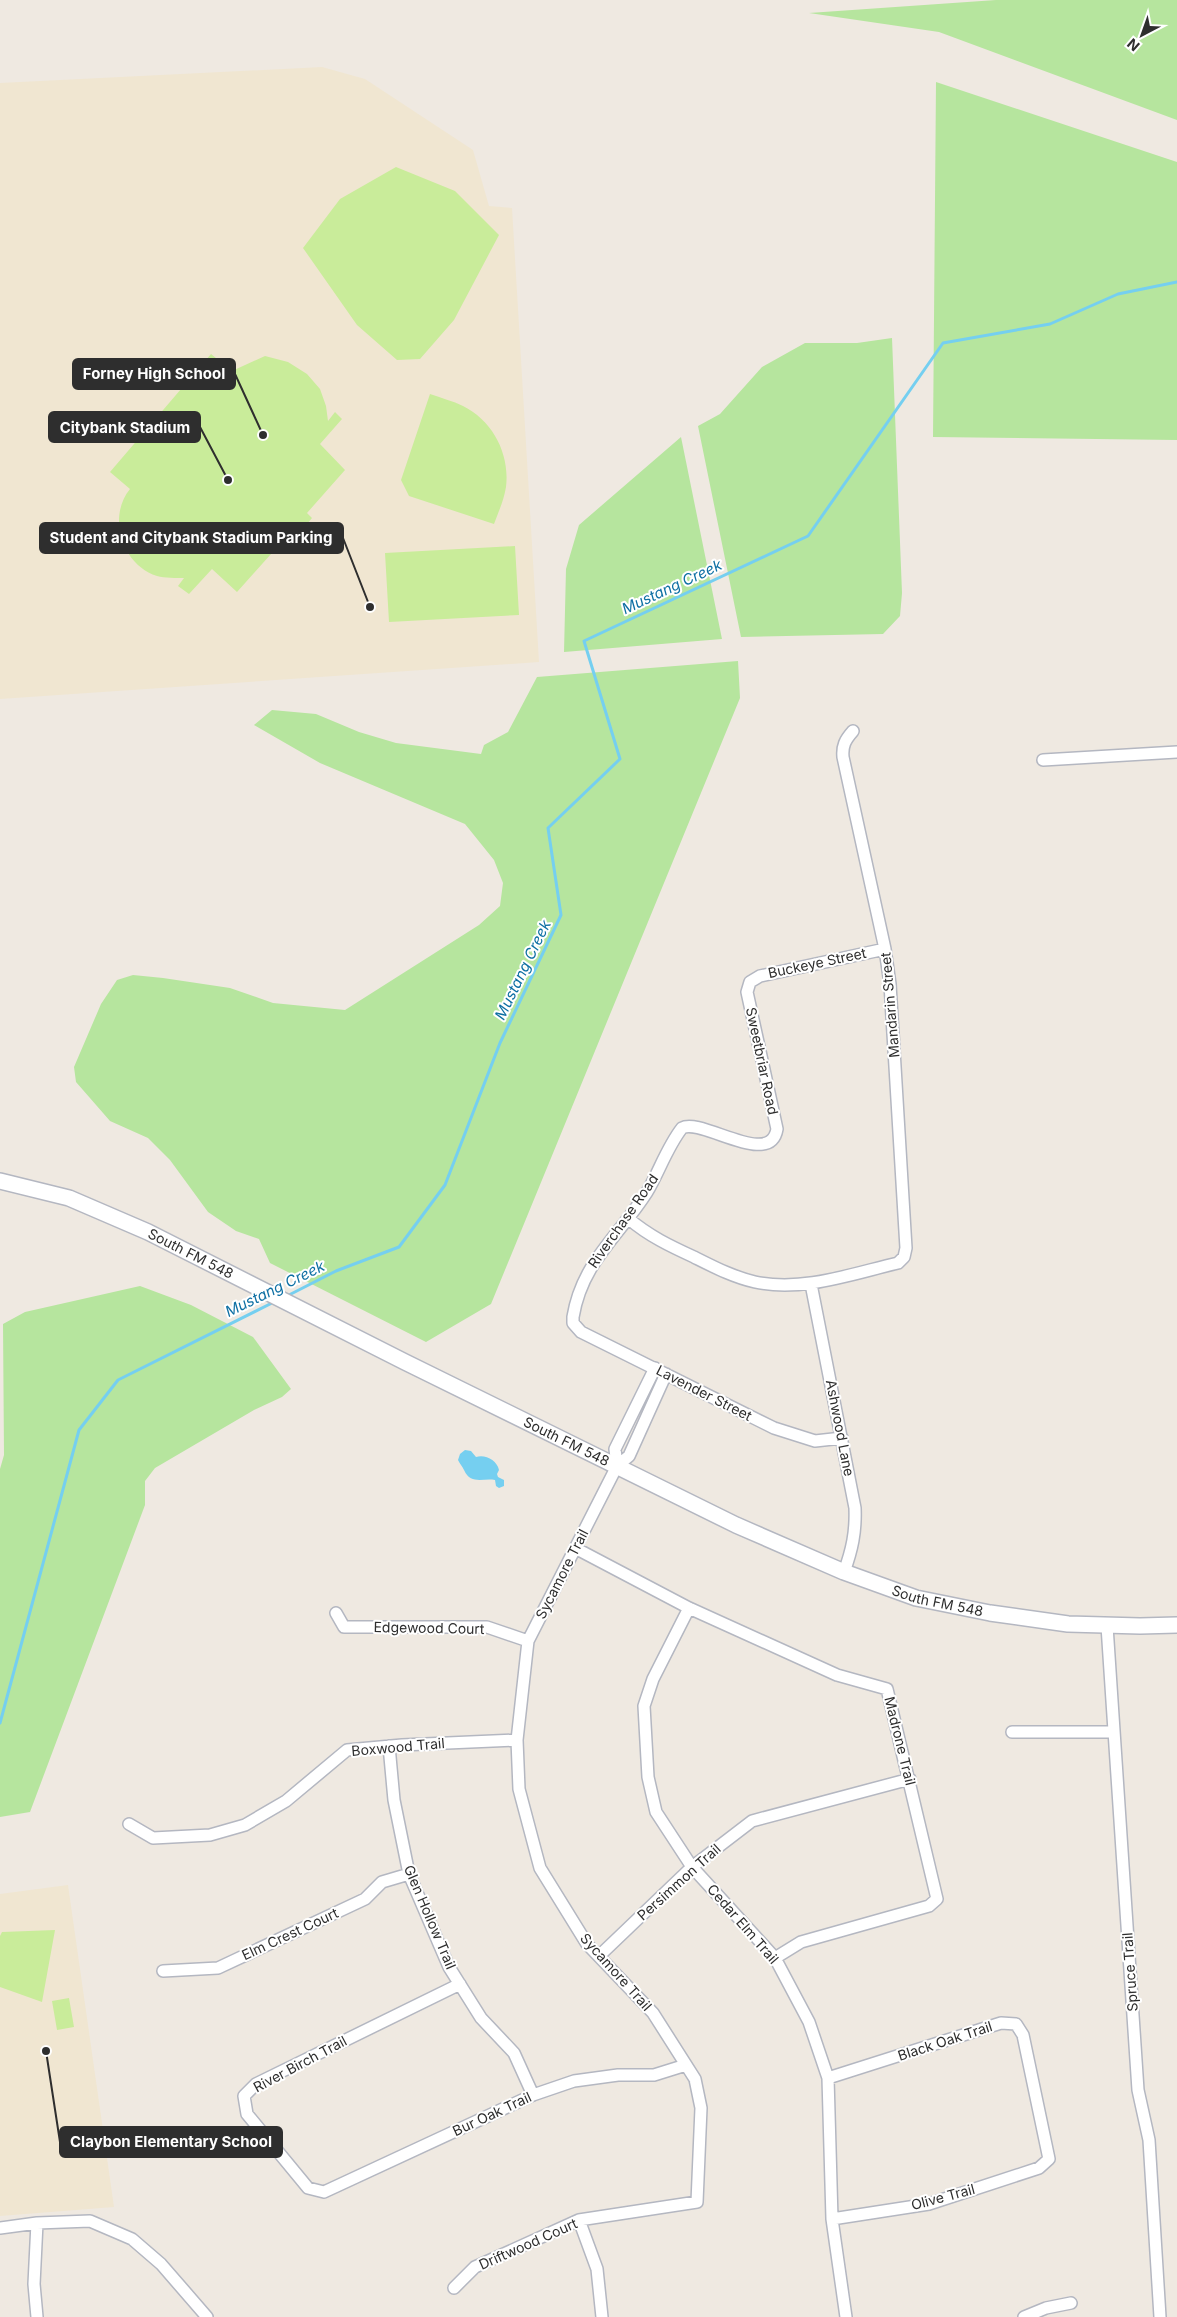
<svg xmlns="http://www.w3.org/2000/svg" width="1177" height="2317" font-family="Inter,sans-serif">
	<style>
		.education { fill: #f0e6d1 }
		.green { fill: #b6e59e }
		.pitch { fill: #c9ec9a }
		.water { fill: #75cff0 }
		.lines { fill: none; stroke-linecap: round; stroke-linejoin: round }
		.stream { stroke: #75cff0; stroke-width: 3 }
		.minor-casing { stroke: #b4b7c1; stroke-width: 14 }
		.secondary-casing { stroke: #b4b7c1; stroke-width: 18 }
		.minor { stroke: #fff; stroke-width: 11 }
		.secondary { stroke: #fff; stroke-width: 15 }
		.labels { text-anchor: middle; stroke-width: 4; stroke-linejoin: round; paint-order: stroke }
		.street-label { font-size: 14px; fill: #2e2e2e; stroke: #fff }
		.water-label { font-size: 15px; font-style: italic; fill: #0d6fa3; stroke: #fff }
		.leader { fill: none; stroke: #2e2e2e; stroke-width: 2 }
		.callout-dot { fill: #2e2e2e; stroke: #fff; stroke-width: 2 }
		.callout { fill: #2e2e2e; stroke: #2e2e2e; stroke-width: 2 }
		.callout-label { font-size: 15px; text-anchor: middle; font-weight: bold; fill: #fff }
	</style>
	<rect width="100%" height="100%" fill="#efe9e1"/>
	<path class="education" d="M322,67L365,79L473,150L489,206L512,208L539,662L0,699V83Z
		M68,1885L114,2207L0,2216V1894Z"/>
	<path class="green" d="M996,0H1177V120L939,32L809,13Z
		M936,82L1177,162V440L933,437Z
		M892,338L902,593L900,616L883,634L741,637L698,426L720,414L762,367L805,343H857Z
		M681,437L722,639L564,652L566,569L579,525Z
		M738,661L740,698L491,1304L426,1342L270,1263L259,1239L236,1231L208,1212L170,1160L148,1138L110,1121L76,1082L74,1067L101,1004L117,980L133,975L163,978L230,988L273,1003L345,1010L479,925L500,906L503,883L494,860L465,824L320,763L254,725L272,710L316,714L359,732L396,743L481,754L484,745L508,732L537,677Z
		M140,1286L191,1305L253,1337L291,1389L282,1397L254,1410L155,1468L145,1481V1505L30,1812L0,1817V1469L4,1455L3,1324L25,1312Z"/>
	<path class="pitch" d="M396,167L455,191L499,235L454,320L420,359L397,360L357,325L303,248L340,199Z
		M211,354L232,371L265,356L288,362L307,374L320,389L326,406L328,421L335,412L342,419L320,444L345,470L307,513L312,518L307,524L313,529L296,548L291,544L287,549L280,544L237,592L212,569L189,594L178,586L184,578C176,578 165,578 157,576C122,565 107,517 130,489L110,472Z
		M430,394C441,398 453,401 463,406C493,421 510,454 506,487C504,500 498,513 494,524L409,496L401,480Z
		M515,546L519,615L389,622L385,553Z
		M55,1930L42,2002L0,1987V1936L2,1932Z
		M69,1998L74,2027L57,2030L52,2001Z"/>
	<path class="water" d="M465,1450L471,1451L476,1457C485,1454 497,1460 499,1470L497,1474L498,1477L504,1480V1486L499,1488L496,1486L495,1480C482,1478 471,1485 464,1470C462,1466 460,1464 458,1460L460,1454Z"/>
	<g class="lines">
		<path class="stream" d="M287,1296L336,1271L399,1247L445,1185L500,1043L561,915L548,828L620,759L584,641L808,536L943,343L1050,324L1118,294L1177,282
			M0,1723L79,1430L118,1380L274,1302"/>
		<g class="minor-casing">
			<path id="minor" d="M1043,760L1177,752
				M629,1219C649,1236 670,1246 694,1257C714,1267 733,1277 755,1282C803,1292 851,1274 898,1263L904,1257L906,1248L890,984L885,949L843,757C842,746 845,740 853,731
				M811,1284L855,1508C856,1532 852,1550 844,1572
				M842,1438L815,1441L774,1428L581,1332L573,1323V1317C582,1262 619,1236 647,1192C659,1172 667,1147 682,1128C701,1117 770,1169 777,1129L747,992L750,982L760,976L885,949
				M617,1466L615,1449L655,1368
				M575,1548L689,1608L837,1675L887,1689L937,1899L929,1906L801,1942L775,1958
				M689,1608L653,1679L644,1706L648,1777L656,1812L692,1867L775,1958L809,2022L828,2078L832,2219L846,2317
				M336,1613L344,1627H487L528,1641
				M1107,1626L1138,2090L1149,2140L1160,2317
				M1012,1732H1114
				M389,1746L394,1800L409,1874L449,1967L481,2018L514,2053L533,2095
				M129,1824L153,1838L210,1835L245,1825L286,1801L347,1750L402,1745L517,1740
				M599,1956L692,1867L752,1821L910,1779
				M163,1971L218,1968L365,1899L382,1882L409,1874
				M460,1984L256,2084L244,2096L247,2114L308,2188L324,2192L533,2095L574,2081L618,2075H654L686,2065
				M828,2078L1001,2023L1016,2024L1023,2035L1049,2159L1039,2168L929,2204L832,2219
				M579,2220L597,2269L602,2317
				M37,2223L34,2284L37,2317
				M0,2228L37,2223L90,2221L132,2239L161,2264L207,2317
				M454,2288L475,2267L579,2220L697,2202L701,2108L695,2079L653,2013L587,1944L540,1868L519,1789L517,1740L528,1641L617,1466L629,1456L666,1374
				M1024,2317L1046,2308L1071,2303"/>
		</g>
		<g class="secondary-casing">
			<g id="secondary">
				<path id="s1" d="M0,1181L69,1198L148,1232L405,1362L736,1525L844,1572L916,1598L990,1613L1068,1624L1140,1626L1177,1625"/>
			</g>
		</g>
		<use href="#minor" class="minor"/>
		<use href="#secondary" class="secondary"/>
	</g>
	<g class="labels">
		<g class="street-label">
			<text transform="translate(817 963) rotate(-12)" y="5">Buckeye Street</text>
			<text transform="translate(890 1005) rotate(-95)" y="5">Mandarin Street</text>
			<text transform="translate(762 1061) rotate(78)" y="5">Sweetbriar Road</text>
			<text transform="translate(623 1221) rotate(-55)" y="5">Riverchase Road</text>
			<text dy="5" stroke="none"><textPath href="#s1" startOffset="205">South FM 548</textPath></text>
			<text transform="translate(704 1393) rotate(27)" y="5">Lavender Street</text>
			<text transform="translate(840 1428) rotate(79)" y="5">Ashwood Lane</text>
			<text dy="5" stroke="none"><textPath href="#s1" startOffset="625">South FM 548</textPath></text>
			<text transform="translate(562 1574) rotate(-63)" y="5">Sycamore Trail</text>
			<text dy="5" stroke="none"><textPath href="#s1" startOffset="1030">South FM 548</textPath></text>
			<text transform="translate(429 1628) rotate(1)" y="5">Edgewood Court</text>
			<text transform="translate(900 1741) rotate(76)" y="5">Madrone Trail</text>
			<text transform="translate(398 1747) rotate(-5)" y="5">Boxwood Trail</text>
			<text transform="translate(679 1882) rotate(-42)" y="5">Persimmon Trail</text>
			<text transform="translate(430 1917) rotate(67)" y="5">Glen Hollow Trail</text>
			<text transform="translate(743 1924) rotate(49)" y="5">Cedar Elm Trail</text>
			<text transform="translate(290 1934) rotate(-25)" y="5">Elm Crest Court</text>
			<text transform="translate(616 1972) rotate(48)" y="5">Sycamore Trail</text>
			<text transform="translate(1130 1972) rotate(-94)" y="5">Spruce Trail</text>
			<text transform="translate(945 2041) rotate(-18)" y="5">Black Oak Trail</text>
			<text transform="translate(300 2064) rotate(-28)" y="5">River Birch Trail</text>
			<text transform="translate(492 2114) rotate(-25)" y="5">Bur Oak Trail</text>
			<text transform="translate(943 2197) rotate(-15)" y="5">Olive Trail</text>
			<text transform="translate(528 2244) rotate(-24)" y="5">Driftwood Court</text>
		</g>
		<g class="water-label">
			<text transform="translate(672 587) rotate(-25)" y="5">Mustang Creek</text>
			<text transform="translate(523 970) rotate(-64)" y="5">Mustang Creek</text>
			<text transform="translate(275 1289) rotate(-26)" y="5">Mustang Creek</text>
		</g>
	</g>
	<path class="leader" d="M263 435L235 374M228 480L200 427M370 607L343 538M46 2051L60 2142"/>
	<g class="callout-dot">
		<circle cx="263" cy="435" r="5"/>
		<circle cx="228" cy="480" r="5"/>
		<circle cx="370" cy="607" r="5"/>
		<circle cx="46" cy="2051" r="5"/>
	</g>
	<g class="callout">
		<rect x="73" y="359" width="162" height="30" rx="5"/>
		<rect x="49" y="412" width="151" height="30" rx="5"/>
		<rect x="40" y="523" width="303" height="30" rx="5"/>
		<rect x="60" y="2127" width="222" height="30" rx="5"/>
	</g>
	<g class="callout-label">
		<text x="154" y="379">Forney High School</text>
		<text x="125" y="433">Citybank Stadium</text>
		<text x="191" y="543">Student and Citybank Stadium Parking</text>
		<text x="171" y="2147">Claybon Elementary School</text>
	</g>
	<g transform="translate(1142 35) rotate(221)" stroke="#ffffff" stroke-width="4" paint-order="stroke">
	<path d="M0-4L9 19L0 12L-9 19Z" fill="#2e2e2e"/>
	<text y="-8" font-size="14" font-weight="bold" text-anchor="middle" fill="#2e2e2e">N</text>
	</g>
</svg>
